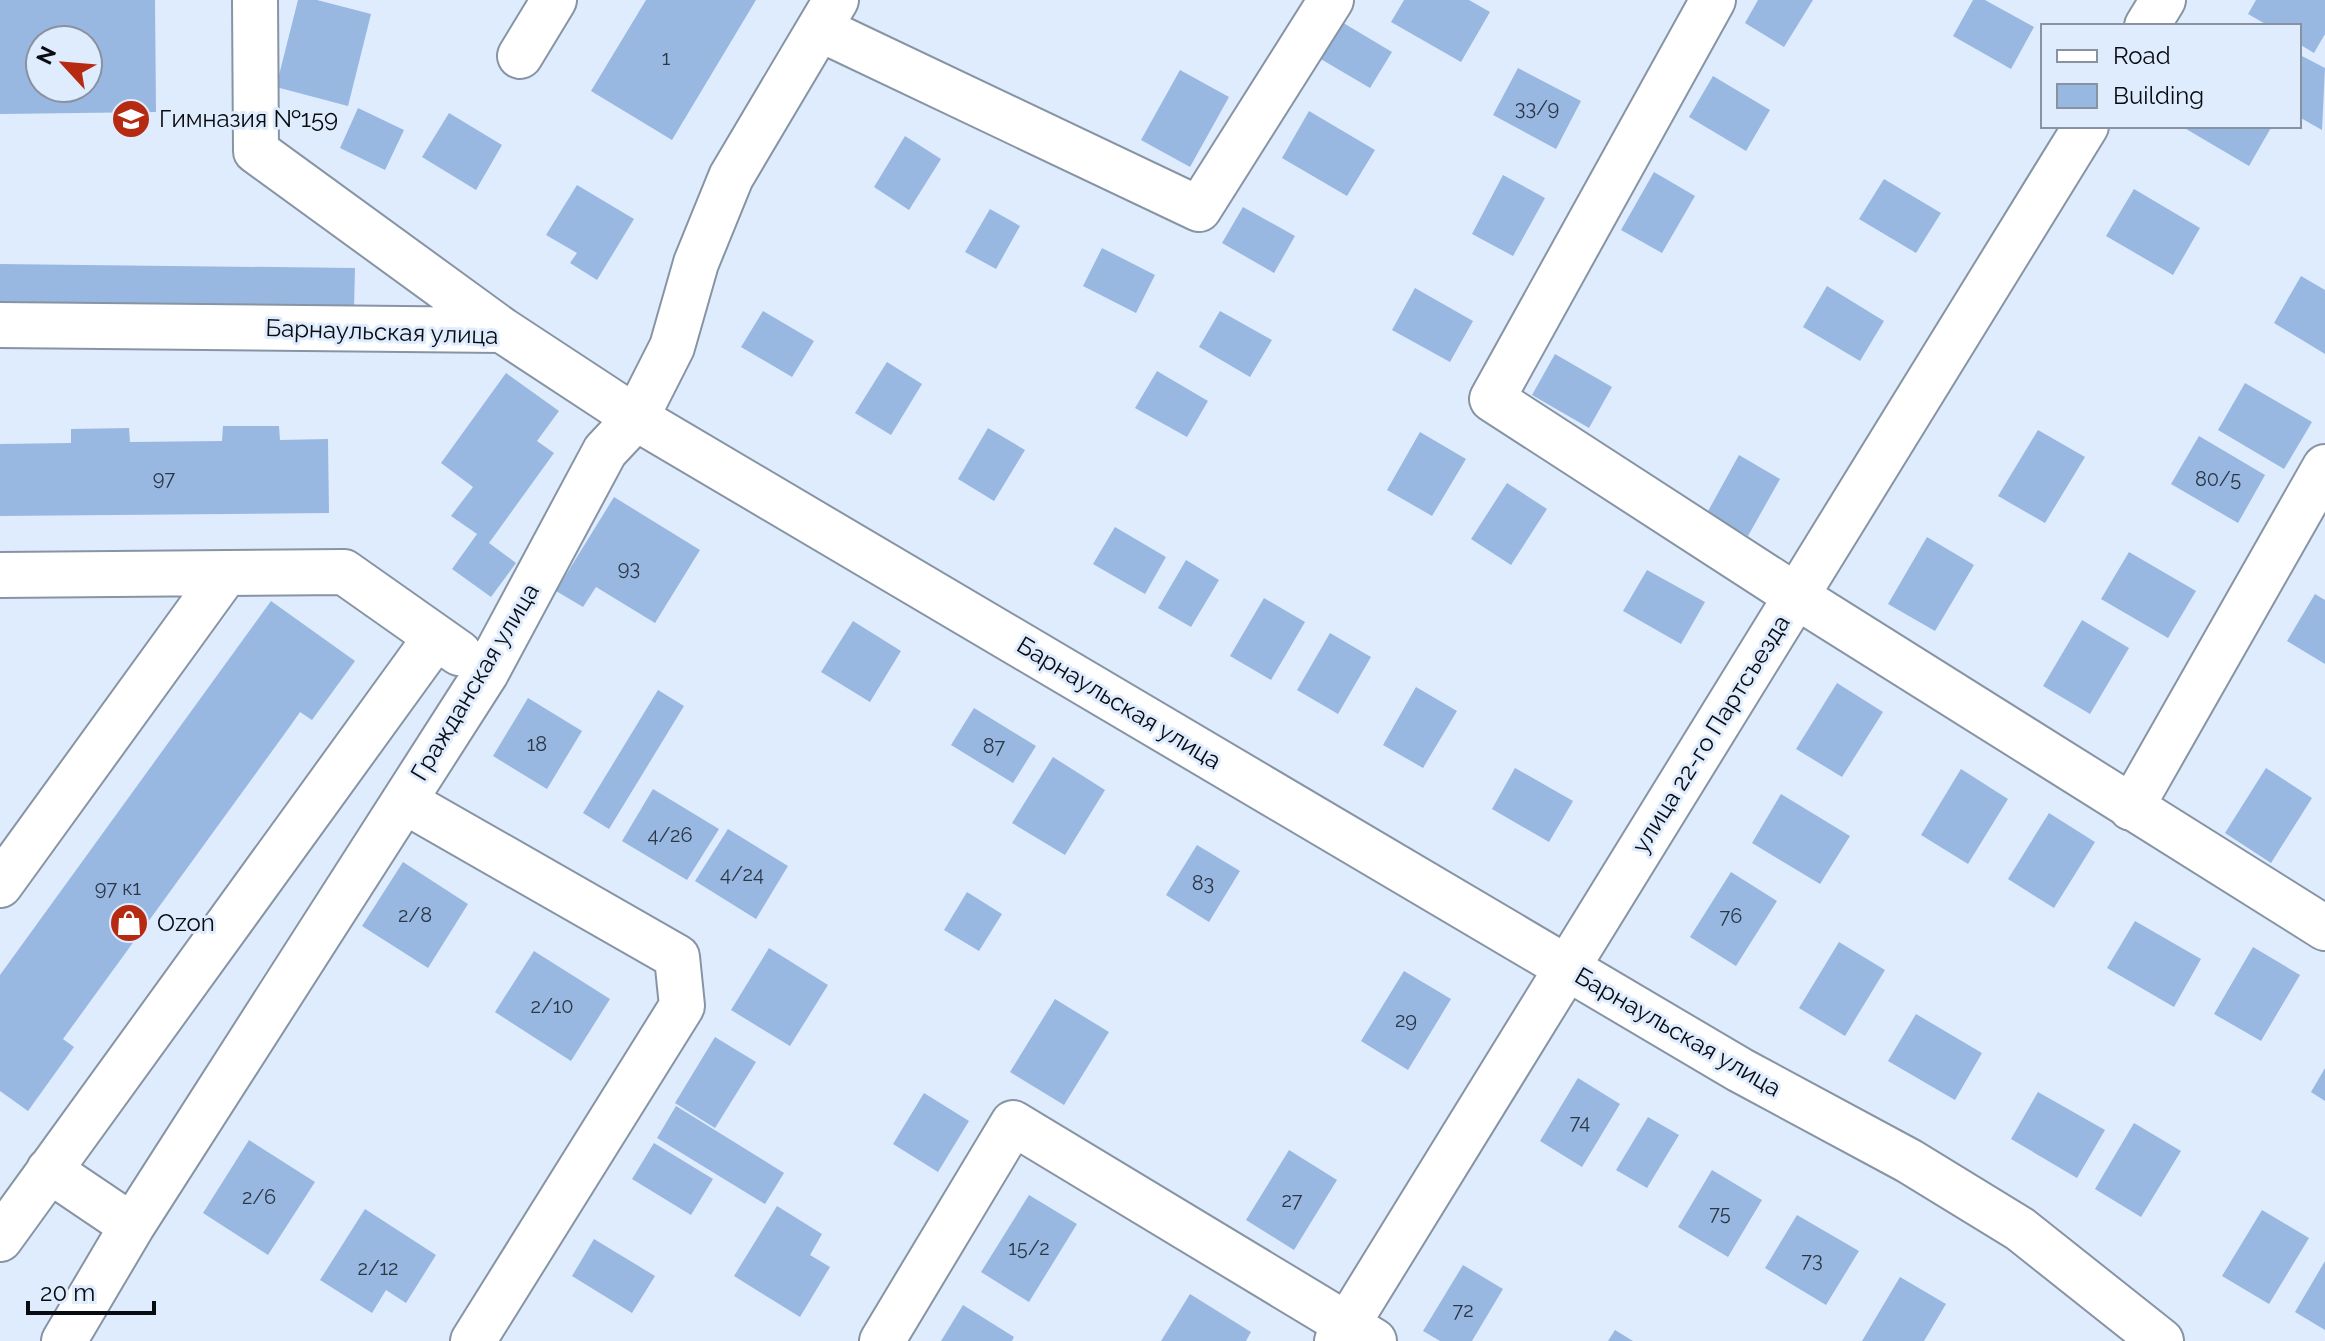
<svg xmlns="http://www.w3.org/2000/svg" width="2325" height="1341" font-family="Raleway,sans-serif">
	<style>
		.building { fill: #98b8e2; fill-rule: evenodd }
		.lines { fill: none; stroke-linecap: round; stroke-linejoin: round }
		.minor-casing { stroke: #8794a4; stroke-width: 48 }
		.major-casing { stroke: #8794a4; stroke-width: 48 }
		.minor { stroke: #fff; stroke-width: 44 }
		.major { stroke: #fff; stroke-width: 44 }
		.labels { text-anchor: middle; stroke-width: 6; stroke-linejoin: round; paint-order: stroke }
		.number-label { font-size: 20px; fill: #2c3745 }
		.poi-label { font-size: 24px; fill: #080c11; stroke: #dfecfe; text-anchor: start }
		.street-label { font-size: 24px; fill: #080c11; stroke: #dfecfe }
	</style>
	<rect width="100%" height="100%" fill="#dfecfe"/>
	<path class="building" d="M0,0H155L156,112L0,114ZM40,40H88V88H40Z
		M298,0H317L371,14L348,106L276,87Z
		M646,0H756L672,140L591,91Z
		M1404,0H1469L1490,12L1461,62L1391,22Z
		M1758,0H1813L1784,47L1745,23Z
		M1973,0H1985L2034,27L2011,69L1953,36Z
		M2256,0H2325V34L2314,53L2299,44V26H2269L2248,14Z
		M1340,21L1392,52L1370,88L1319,58Z
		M2302,56L2325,68L2322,130L2299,117V62Z
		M1518,68L1581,101L1556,149L1493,115Z
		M1180,70L1229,97L1190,167L1141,140Z
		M1713,76L1770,110L1746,151L1689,117Z
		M358,108L404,130L385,170L340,148Z
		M1309,111L1375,150L1347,196L1282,158Z
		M449,113L502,145L476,190L422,157Z
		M2181,126H2272L2249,166Z
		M905,136L941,159L909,210L874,187Z
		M1654,172L1695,196L1662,253L1621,230Z
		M1503,175L1545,198L1513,256L1472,234Z
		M1884,179L1941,213L1916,253L1859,219Z
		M577,185L634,219L597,280L570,263L577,253L546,235Z
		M2134,189L2200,228L2173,275L2106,236Z
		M1243,207L1295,236L1274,273L1222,243Z
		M990,209L1020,226L996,269L965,252Z
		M1102,248L1155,275L1136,313L1083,286Z
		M0,264L355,268L354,309L0,305Z
		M2301,276L2325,290V354L2274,323Z
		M1827,286L1884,321L1860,361L1803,327Z
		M1415,288L1473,321L1450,362L1392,330Z
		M763,311L814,341L792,377L741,347Z
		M1220,311L1272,340L1250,377L1199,347Z
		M1555,354L1612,387L1589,428L1532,395Z
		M887,362L922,384L891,435L855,413Z
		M1157,371L1208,401L1187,437L1135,408Z
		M506,373L559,411L537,441L554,453L489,543L516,563L491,597L452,569L477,534L451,516L473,487L441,463Z
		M2245,383L2312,422L2284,469L2218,430Z
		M223,426H279L280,440L328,439L329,513L0,516V444L71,443V429L129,428L130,442L222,441Z
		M988,428L1025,450L994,501L958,479Z
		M2038,430L2085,457L2045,523L1998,496Z
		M1420,432L1466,459L1432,516L1387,490Z
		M2199,436L2265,475L2238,523L2171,484Z
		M1739,455L1780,479L1748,536L1707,513Z
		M1507,483L1547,509L1511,565L1471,539Z
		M614,497L700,550L655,623L596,587L583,607L556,591Z
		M1115,527L1166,557L1145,594L1093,564Z
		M1927,537L1974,565L1935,631L1888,604Z
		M2129,552L2196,591L2168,638L2101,599Z
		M1186,560L1219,580L1191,627L1158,608Z
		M1647,570L1705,602L1681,644L1623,611Z
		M2315,594L2325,600V664L2287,641Z
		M1264,598L1305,622L1271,680L1230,656Z
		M271,601L355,661L312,720L300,712L291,725L63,1039L74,1047L28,1111L0,1091V975Z
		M2082,620L2129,648L2090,714L2043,686Z
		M853,621L901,651L870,702L821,672Z
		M1330,633L1371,657L1338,714L1297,690Z
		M1837,683L1883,712L1842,777L1796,749Z
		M1416,687L1457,711L1423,768L1383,745Z
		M658,690L684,706L609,829L583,813Z
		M528,698L582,731L547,789L493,756Z
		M974,708L1036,746L1013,783L951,745Z
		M1053,757L1105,790L1065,855L1012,823Z
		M1515,768L1573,801L1549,842L1492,809Z
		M2266,768L2312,798L2271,863L2225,833Z
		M1961,769L2008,799L1968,864L1921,835Z
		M653,789L719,829L687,880L622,841Z
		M1781,794L1850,836L1820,884L1752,843Z
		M2049,813L2095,842L2054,908L2008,879Z
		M728,829L788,866L756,919L695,881Z
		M1197,845L1240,871L1209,922L1166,895Z
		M403,862L468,904L428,968L362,926Z
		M1731,872L1777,901L1736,966L1690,937Z
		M967,892L1002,914L979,951L944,930Z
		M2135,921L2201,959L2174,1007L2107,968Z
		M1839,942L1885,970L1845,1036L1799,1008Z
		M2253,947L2300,975L2261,1041L2214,1014Z
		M769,948L828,985L790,1046L731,1010Z
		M534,951L610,999L571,1061L495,1012Z
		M1404,971L1451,999L1408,1070L1361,1041Z
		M1055,999L1109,1032L1064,1105L1010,1072Z
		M1916,1014L1982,1053L1955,1100L1888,1061Z
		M715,1037L756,1062L715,1128L675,1103Z
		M2325,1068V1101L2311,1092Z
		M1578,1078L1620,1104L1582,1167L1540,1141Z
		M2038,1092L2105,1130L2077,1178L2011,1139Z
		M924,1093L969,1121L938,1172L893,1144Z
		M676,1106L784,1173L765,1204L657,1138Z
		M1648,1117L1679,1135L1647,1188L1616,1170Z
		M2134,1123L2181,1151L2141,1217L2095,1189Z
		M249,1140L315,1182L268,1255L203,1213Z
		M654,1143L713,1179L691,1215L632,1179Z
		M1289,1150L1337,1180L1294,1250L1246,1220Z
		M1712,1170L1762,1200L1728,1257L1678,1227Z
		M1029,1195L1077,1224L1029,1302L981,1272Z
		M777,1206L822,1234L810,1255L830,1267L800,1317L734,1276Z
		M365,1209L436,1255L406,1303L386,1290L372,1313L320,1280Z
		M2262,1210L2309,1238L2269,1304L2222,1276Z
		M1797,1215L1859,1251L1826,1305L1765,1268Z
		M594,1239L655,1276L632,1313L572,1276Z
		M2325,1261V1330L2295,1312Z
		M1463,1265L1503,1289L1472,1341H1440L1423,1331Z
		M1900,1277L1946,1304L1924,1341H1862Z
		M1190,1294L1251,1332L1246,1341H1161Z
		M963,1305L1014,1337L1012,1341H941Z
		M1615,1330L1633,1341H1608Z"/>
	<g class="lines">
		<g class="minor-casing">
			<path id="minor" d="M255,0L256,151L502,330
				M1713,0L1492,399L1796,596L2325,928
				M820,29L1199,209L1331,0
				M520,56L554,0
				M0,325L502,330L636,418L1740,1070L1909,1161L2020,1229L2161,1341
				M0,575L344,572L459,653
				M404,801L677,957L682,1006L473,1341
				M2131,808L2325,467
				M0,885L226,573
				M49,1170L132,1226
				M0,1239L436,637
				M64,1341L132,1226L486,673L605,451L636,418L672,347L696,263L731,177L836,0
				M882,1341L1013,1123L1374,1341"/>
		</g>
		<g class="major-casing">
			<path id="major" d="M2147,26L2163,0
				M1337,1341L2086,126"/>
		</g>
		<use href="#minor" class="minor"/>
		<use href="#major" class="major"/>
	</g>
	<defs>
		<g id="school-disc" transform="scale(2)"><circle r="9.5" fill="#b62a11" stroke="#dfecfe"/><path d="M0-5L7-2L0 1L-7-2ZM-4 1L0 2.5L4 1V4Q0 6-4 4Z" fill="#fff"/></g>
		<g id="shop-disc" transform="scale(2)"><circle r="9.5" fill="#b62a11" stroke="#dfecfe"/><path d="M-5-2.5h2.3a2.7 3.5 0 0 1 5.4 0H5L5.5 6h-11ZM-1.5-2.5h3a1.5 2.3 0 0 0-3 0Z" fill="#fff"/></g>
	</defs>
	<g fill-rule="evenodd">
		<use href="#school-disc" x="131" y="119"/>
		<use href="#shop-disc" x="129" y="923"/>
	</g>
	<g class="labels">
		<g class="number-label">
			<text x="666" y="65">1</text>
			<text x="1537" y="115">33/9</text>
			<text x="164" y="485">97</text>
			<text x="2218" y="486">80/5</text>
			<text x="629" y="575">93</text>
			<text x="537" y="751">18</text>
			<text x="994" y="753">87</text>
			<text x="670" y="842">4/26</text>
			<text x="742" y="881">4/24</text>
			<text x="1203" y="890">83</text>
			<text x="118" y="895">97 к1</text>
			<text x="415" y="922">2/8</text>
			<text x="1731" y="923">76</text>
			<text x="552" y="1013">2/10</text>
			<text x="1406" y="1027">29</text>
			<text x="1580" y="1129">74</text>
			<text x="259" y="1204">2/6</text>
			<text x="1292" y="1207">27</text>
			<text x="1720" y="1220">75</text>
			<text x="1029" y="1255">15/2</text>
			<text x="1812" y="1267">73</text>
			<text x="378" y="1275">2/12</text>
			<text x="1463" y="1317">72</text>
		</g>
		<g class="poi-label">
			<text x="159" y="127">Гимназия №159</text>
			<text x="157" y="931">Ozon</text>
		</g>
		<g class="street-label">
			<text transform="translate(382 332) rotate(2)" y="8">Барнаульская улица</text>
			<text transform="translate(475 682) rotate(-59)" y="8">Гражданская улица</text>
			<text transform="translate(1119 703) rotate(31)" y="8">Барнаульская улица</text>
			<text transform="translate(1711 734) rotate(-58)" y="8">улица 22-го Партсъезда</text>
			<text transform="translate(1678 1032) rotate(30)" y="8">Барнаульская улица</text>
		</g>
	</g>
	<rect x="2041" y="24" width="260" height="104" fill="#dfecfe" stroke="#89929f" stroke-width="2"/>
	<rect x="2057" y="50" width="40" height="12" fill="#ffffff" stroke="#89929f" stroke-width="2"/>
	<text x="2113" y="64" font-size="24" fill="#080c11">Road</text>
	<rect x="2057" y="84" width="40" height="24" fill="#98b8e2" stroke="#89929f" stroke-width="2"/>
	<text x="2113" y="104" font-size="24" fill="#080c11">Building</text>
	<g transform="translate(64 64) rotate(296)"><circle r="38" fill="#dfecfe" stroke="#89929f" stroke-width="2"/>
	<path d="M0-6L14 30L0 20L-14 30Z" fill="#b62a11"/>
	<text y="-12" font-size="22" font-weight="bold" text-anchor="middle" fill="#080c11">N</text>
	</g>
	<path d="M28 1301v12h126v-12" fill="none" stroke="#080c11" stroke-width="4"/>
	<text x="40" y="1301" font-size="24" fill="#080c11" stroke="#dfecfe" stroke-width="6" paint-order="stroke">20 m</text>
</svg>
